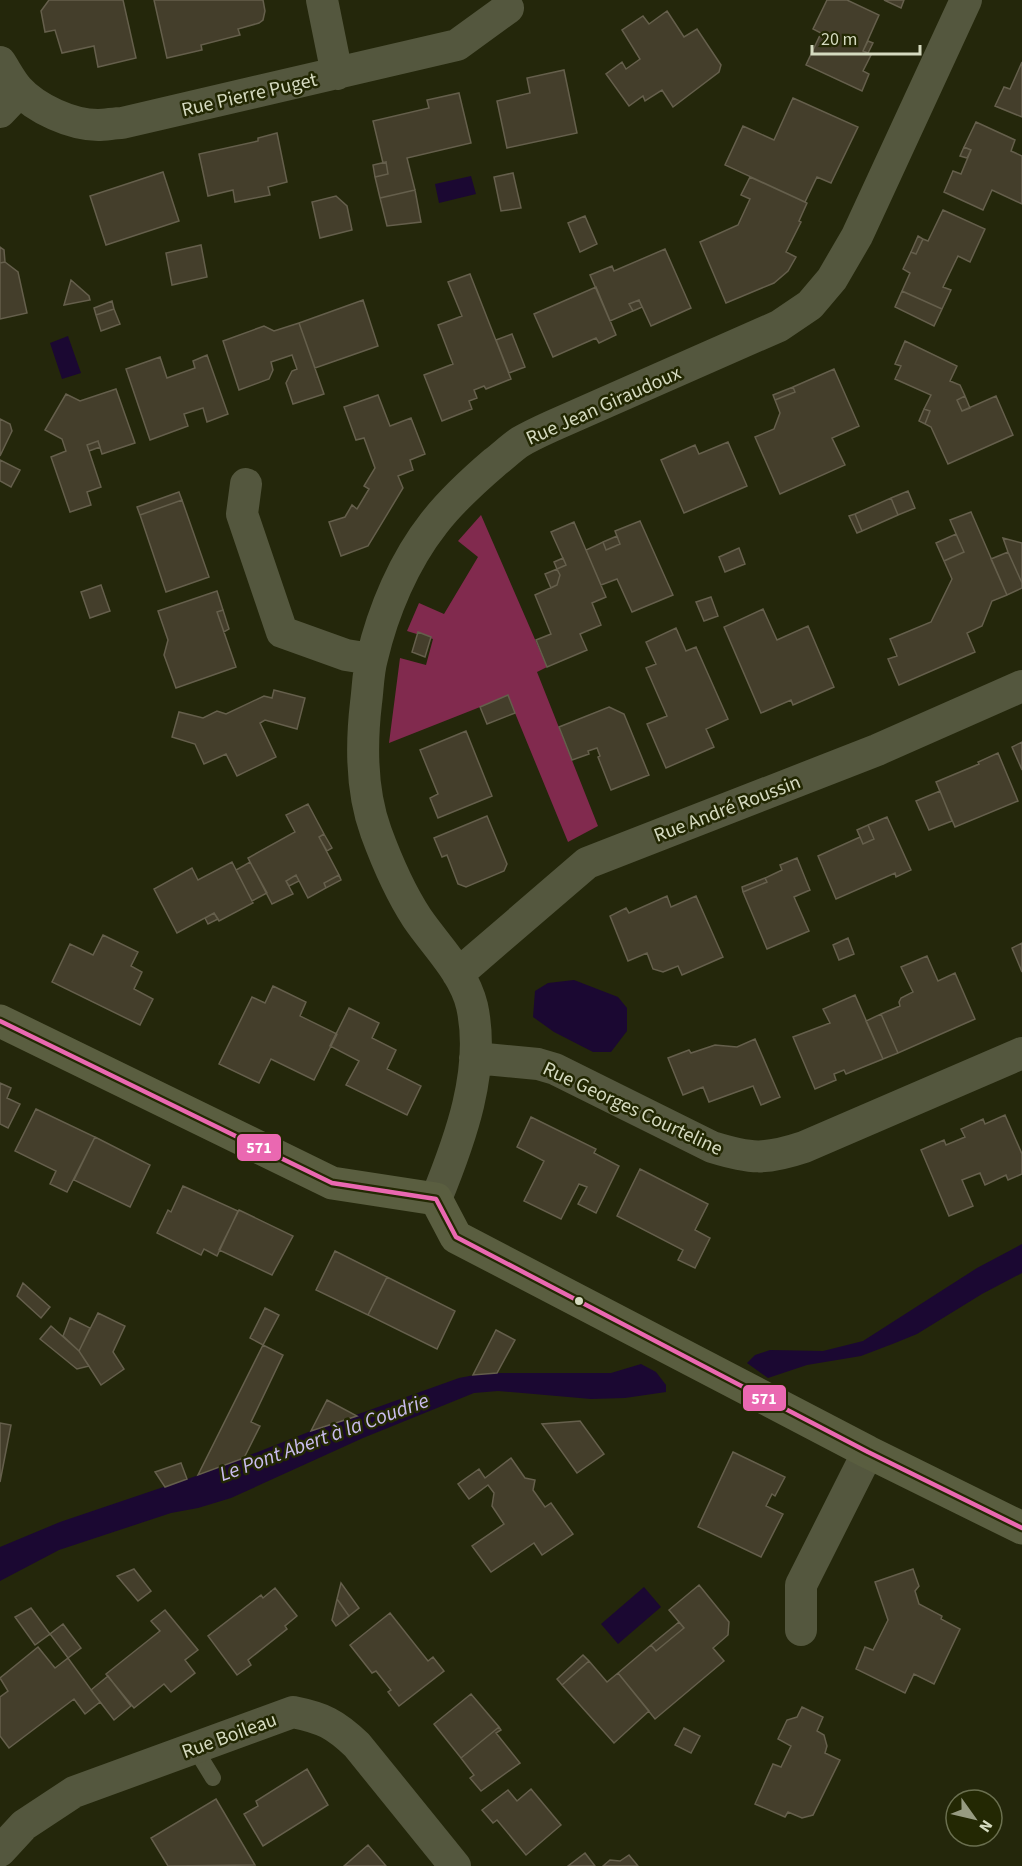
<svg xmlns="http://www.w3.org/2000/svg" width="1022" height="1866" font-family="'Source Sans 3',sans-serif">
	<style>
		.green { fill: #812a4e }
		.water { fill: #1b0832 }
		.building { fill: #443e2b; stroke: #655f4c; stroke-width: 1.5 }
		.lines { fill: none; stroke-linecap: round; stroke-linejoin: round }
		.lane { stroke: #54573e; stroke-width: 16 }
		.street { stroke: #54573e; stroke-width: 32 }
		.secondary { stroke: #5a5e40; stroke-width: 33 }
		.bus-1-casing { stroke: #232803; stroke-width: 9 }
		.bus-1 { stroke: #ea68b1; stroke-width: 4.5 }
		.bus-dot { fill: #d5dac0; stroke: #232803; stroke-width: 2 }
		.labels { text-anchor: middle; stroke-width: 5; stroke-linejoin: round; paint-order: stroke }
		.street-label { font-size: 20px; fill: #d5dac0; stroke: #232803 }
		.water-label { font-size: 21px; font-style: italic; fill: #cabdef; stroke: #232803 }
		.line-badge { stroke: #232803; stroke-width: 2 }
		.badge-label { font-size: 16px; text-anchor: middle; font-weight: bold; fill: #fff }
	</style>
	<rect width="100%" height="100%" fill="#24270b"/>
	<path class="green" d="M481,515L547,667L537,672L598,826L568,842L508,696L389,743L400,658L426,665L433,639L407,631L419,603L444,614L478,557L458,541Z"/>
	<path class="water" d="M471,176L476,194L439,203L435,184Z
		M68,336L81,373L62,379L50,343Z
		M574,980L618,997L627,1008V1031L611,1052H593L554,1032L533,1017L535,991L548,983Z
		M1022,1244V1273L982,1294L917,1334L895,1343L861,1356L807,1365L768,1378L747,1363L755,1355L770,1350L823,1351L863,1341L977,1268Z
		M641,1364L656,1372L666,1385V1392L625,1398L591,1399L498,1391L474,1393L363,1438L231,1498L198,1508L171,1513L59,1550L0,1581V1547L60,1522L199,1475L311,1431L459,1378L485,1373H611Z
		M644,1587L661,1607L618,1644L601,1624Z"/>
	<path class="building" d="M49,0H123L136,58L98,67L94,46L62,53L55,30L45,32L41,11Z
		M154,0H263L265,11L263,20L259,23L238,29L240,35L201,45L202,50L167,58Z
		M827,0H847L879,15L863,51L871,55L863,71L869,74L862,91L806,65L821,33L813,29Z
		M884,0H904L901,8Z
		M667,11L684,37L697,29L721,65L719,72L673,107L662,90L645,101L643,96L629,106L606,74L622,62L626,69L640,59L622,30L643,16L649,24Z
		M868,41L873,43L868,53L863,51Z
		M1022,62V117L995,106L1004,87L1010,89Z
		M564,70L577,133L507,148L497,101L530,93L527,78Z
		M459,93L471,143L407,158L415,190L380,198L375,177L388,174L386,162L383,163L373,121L429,108L427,100Z
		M793,98L858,127L831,183L817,177L805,202L725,165L743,126L774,140Z
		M976,122L1015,140L1011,151L1022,156V204L992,190L983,210L944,192L953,171L961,174L971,150L964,147Z
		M277,133L287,182L268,187L270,195L235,202L233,190L208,196L199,154L258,141V138Z
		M964,147L971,150L967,158L960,156Z
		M386,162L388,174L375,177L373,165Z
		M163,172L179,221L106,245L90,196Z
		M513,173L521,208L501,211L494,177Z
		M750,177L807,203L799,221L801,222L786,252L796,257L788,271L774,283L726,303L700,242L738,225L750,199L741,195Z
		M415,190L421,222L387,226L380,198Z
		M336,196L347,206L352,230L320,238L312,202Z
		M943,210L985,229L970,262L958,256L943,287L951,290L942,309L902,291L910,273L903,269L911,252L916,254L923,239L928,241Z
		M585,216L597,244L580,252L568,223Z
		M918,236L923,239L916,254L911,252Z
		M201,245L207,277L172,285L166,253Z
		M0,247L4,250L5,262L0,263Z
		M665,249L691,308L651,326L639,300L629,304L633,311L610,321L590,275L612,266L614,271Z
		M5,262L18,272L27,313L0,319V263Z
		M470,274L511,379L486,389L484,386L474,390L477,398L469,401L472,409L442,421L424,375L453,364L438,325L462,316L448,282Z
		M71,280L89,296L90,300L64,305Z
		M596,287L616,335L599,343L596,338L553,357L534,314Z
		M902,291L942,309L934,326L895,307Z
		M363,300L378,346L315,368L299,323Z
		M639,300L642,307L633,311L629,304Z
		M112,301L114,309L96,315L94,308Z
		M114,309L120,324L101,331L96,315Z
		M299,323L324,394L293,404L286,383L292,371L297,369L292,355L271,362L273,370L269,379L239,390L223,341L264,326L274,331Z
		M512,334L525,367L509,373L496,340Z
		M905,341L957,366L950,381L960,385L965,396L957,400L962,411L996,396L1013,435L948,464L931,427L925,424L930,411L924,409L931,395L895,379L901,366L895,364Z
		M207,355L228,414L207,422L203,408L184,414L188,426L150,440L126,369L160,357L167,378L195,368L193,361Z
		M834,369L859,426L832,438L845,465L780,494L755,437L774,429L780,413L775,400L795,392L793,387Z
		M793,387L795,392L775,400L773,395Z
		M116,389L135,443L102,454L98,441L87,445L101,487L87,492L91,505L70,512L51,457L66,451L62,439L45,430L66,394L80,401Z
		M378,395L390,426L411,418L425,454L410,460L413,470L398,476L403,488L368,546L341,556L329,522L345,517L352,505L357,509L369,489L364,486L375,468L364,438L356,440L344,407Z
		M965,396L970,408L962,411L957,400Z
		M924,409L930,411L925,424L919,421Z
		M0,419L10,424L12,431L0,456Z
		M98,441L100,447L89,451L87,445Z
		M728,442L747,486L684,513L661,460L695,445L699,454Z
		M0,460L20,470L11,487L0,481Z
		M908,491L915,508L898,515L891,498Z
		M179,492L182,500L140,515L137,507Z
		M891,498L898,515L862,531L855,514Z
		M182,500L209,577L166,592L140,515Z
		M971,512L1007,595L992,601L982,626L967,633L975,652L899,685L888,659L897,656L890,639L931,622L952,579L944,561L964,552L950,520Z
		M855,514L862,531L857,533L849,516Z
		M640,521L673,595L632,612L617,579L601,585L586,550L603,542L606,550L620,544L615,531Z
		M574,522L606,597L592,603L601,625L580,634L587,650L547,667L536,640L551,634L535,595L557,585L560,575L557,569L566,565L551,532Z
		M956,534L964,552L944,561L936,543Z
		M617,536L620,544L606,550L603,542Z
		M1003,538L1022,543V583L1008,552Z
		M739,548L745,564L725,572L719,557Z
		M1008,552L1022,583V588L1007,595L991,559Z
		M563,558L566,565L557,569L554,562Z
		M557,569L560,575L557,585L551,588L545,574Z
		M101,585L110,611L90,618L81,592Z
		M217,591L223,610L217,612L236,667L176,688L164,655L168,640L158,611Z
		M711,597L718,616L704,621L696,602Z
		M763,609L777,640L808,626L834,687L793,705L791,700L761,713L724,627Z
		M223,610L229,629L224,632L217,612Z
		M676,628L686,651L696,647L728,719L706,729L714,747L666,768L647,724L667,716L646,668L656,664L646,642Z
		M418,632L431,637L425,657L412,652Z
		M274,690L305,698L297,729L265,720L260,723L276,757L237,776L226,754L204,764L195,744L172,737L179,712L203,718L217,711L226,714L264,696L272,698Z
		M508,695L515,713L487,724L480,707Z
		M609,707L624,714L649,775L611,790L598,757L600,756L597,748L588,751L589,754L572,760L559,727Z
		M466,731L492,796L438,818L430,798L438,794L420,750Z
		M1022,742V770L1012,747Z
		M998,753L1018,801L955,827L936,782L979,764L978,762Z
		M940,791L952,821L929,830L916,801Z
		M308,804L324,834L319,837L339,875L324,883L326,888L308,898L296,875L286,881L293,894L272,904L248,858L295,832L286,815Z
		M487,816L507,864L504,871L466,887L458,884L447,855L442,857L434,838Z
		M887,817L911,870L896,877L895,873L836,899L818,856L860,837L863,844L874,839L868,825Z
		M868,825L874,839L863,844L857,830Z
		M324,834L332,848L327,851L319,837Z
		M797,858L810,890L794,897L809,931L767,949L743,892L767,882L765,878L782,870L780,865Z
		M232,862L253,903L219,921L214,913L177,933L154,889L192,868L198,880Z
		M250,862L267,893L252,901L236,870Z
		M296,875L299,881L289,886L286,881Z
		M339,875L341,880L326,888L324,883Z
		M765,878L767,882L743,892L742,887Z
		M667,896L671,907L696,896L723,957L682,975L678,966L663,972L653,969L647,953L628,961L610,916L626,908L629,913Z
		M214,913L218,919L208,924L205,918Z
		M103,935L138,952L131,966L142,972L134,989L153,999L140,1025L52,982L70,944L93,955Z
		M848,938L854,954L839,960L833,945Z
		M1022,943V972L1012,948Z
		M927,956L938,981L955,973L975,1019L898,1053L881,1014L900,1006L899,1002L901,998L913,992L901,967Z
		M273,986L306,1002L300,1016L337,1034L314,1080L271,1059L259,1083L219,1064L252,997L265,1003Z
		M855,995L883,1059L846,1074L844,1070L834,1074L836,1080L815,1089L793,1037L830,1023L823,1009Z
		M349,1008L379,1023L372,1038L396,1050L387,1069L421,1086L407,1115L346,1085L359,1061L330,1046Z
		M881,1014L898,1053L883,1059L866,1021Z
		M755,1039L780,1097L761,1105L753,1086L709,1102L703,1087L683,1095L668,1058L689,1050L691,1053L715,1045L737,1047Z
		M0,1083L11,1088L7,1098L20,1104L8,1128L0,1124Z
		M36,1109L95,1137L67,1192L50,1184L56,1171L15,1151Z
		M1005,1115L1022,1154V1174L1008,1180L1006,1175L985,1185L980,1173L962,1180L973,1206L949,1216L921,1150L944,1140L946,1145L965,1137L961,1129L983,1119L985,1124Z
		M531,1117L596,1149L594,1153L619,1166L596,1213L578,1204L587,1187L579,1184L561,1219L524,1201L544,1161L517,1147Z
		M95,1137L150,1165L130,1207L74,1180Z
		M640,1169L708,1204L695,1230L710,1238L695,1268L678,1260L683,1250L617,1216Z
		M183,1186L238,1211L217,1256L204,1249L201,1255L157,1233L168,1210L171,1212Z
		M239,1210L293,1236L272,1275L219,1250Z
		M335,1251L387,1277L368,1315L316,1290Z
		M387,1277L455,1311L437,1349L368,1315Z
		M23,1283L50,1307L41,1318L17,1296Z
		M265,1308L279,1315L263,1345L250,1338Z
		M98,1313L125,1326L113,1352L124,1369L101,1385L79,1351Z
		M70,1318L90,1328L79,1351L63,1336Z
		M51,1326L79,1351L89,1366L77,1369L40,1339Z
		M496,1330L515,1340L497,1373L473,1375Z
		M263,1345L283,1355L251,1422L260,1426L244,1458L198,1475Z
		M327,1400L357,1416L311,1431Z
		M580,1421L604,1454L577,1473L542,1424Z
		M0,1423L11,1425L0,1482Z
		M733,1452L785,1477L775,1496L772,1494L766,1506L783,1514L761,1557L698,1527Z
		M511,1458L525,1478L535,1480L533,1490L545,1507L551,1503L573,1534L542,1555L534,1543L491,1572L472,1546L504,1524L492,1506L494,1493L488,1485L469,1499L458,1484L479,1469L485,1478Z
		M181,1463L187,1479L165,1487L155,1472Z
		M134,1569L151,1591L138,1601L117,1576Z
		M913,1569L919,1586L915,1591L919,1604L942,1616L941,1619L960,1629L934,1684L914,1674L905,1693L856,1669L865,1647L873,1650L888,1620L875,1582Z
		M341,1583L359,1608L349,1616L337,1599Z
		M699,1585L729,1622L728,1635L713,1648L724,1661L655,1719L618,1673L651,1645L656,1651L684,1628L669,1610Z
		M275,1588L297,1616L285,1626L287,1629L248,1660L251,1665L237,1675L208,1636L261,1595L263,1598Z
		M337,1599L349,1616L336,1626L332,1620Z
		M31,1608L50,1634L35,1645L15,1617Z
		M165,1610L198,1650L185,1660L195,1673L171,1692L164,1684L134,1708L106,1674L160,1631L151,1621Z
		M390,1613L428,1661L433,1657L444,1671L399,1706L388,1692L391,1690L376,1671L372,1673L350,1645Z
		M679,1622L684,1628L656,1651L651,1645Z
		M63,1624L81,1648L68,1658L50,1634Z
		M38,1647L55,1668L68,1658L100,1702L85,1714L74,1699L9,1748L0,1736V1697L8,1691L0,1678Z
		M583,1655L589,1661L562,1685L557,1679Z
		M589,1661L607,1682L618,1673L649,1711L614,1743L562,1685Z
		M108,1676L131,1706L114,1720L91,1690Z
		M471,1694L499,1727L461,1758L434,1724Z
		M802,1707L823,1717L817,1731L824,1735L827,1746L825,1753L840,1760L813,1815L802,1818L788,1812L785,1817L755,1804L773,1764L781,1767L791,1746L778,1739L787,1720L797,1717Z
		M499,1727L501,1730L496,1733L520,1763L481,1791L470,1778L474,1775L461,1758Z
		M684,1728L700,1736L691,1753L675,1745Z
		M307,1769L328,1805L263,1846L244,1814L258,1806L256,1801Z
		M531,1789L561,1825L526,1855L497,1820L493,1823L482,1810L508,1790L517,1801Z
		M216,1799L255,1865L168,1866L151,1838Z
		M368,1845L386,1866H344Z
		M585,1853L595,1866H568Z
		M629,1855L638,1866H603L610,1860L620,1861Z"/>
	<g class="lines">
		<path class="lane" d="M194,1747L213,1778"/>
		<path class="street" d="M322,0L337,74
			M0,62C6,71 11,81 18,89C36,109 72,125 98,125C106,125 114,123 122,123L457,45L508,8
			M0,112L20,91
			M246,484L242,514L282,632L346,655L371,659
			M458,974L587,863L877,750L1022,686
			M475,1058L538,1064L555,1069L712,1147C751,1159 765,1160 804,1147L1022,1053
			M436,1199C460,1140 486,1070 472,1006C464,972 436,946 417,918C400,892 387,862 376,832C361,791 361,746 366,703C368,688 368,672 372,658C383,611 404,561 434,523C451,501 474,480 495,462C503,456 511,448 520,442C530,436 541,431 552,426L779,326L810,305L832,279L857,236L966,0
			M801,1630V1585L868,1452
			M0,1851L24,1825L74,1792L293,1712C323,1718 335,1724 357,1745L455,1866"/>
		<path class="secondary" d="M0,1021L332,1183L436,1199L456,1237L868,1452L1022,1528"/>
		<g class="bus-1-casing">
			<path id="bus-1" d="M0,1021L332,1183L436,1199L456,1237L868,1452L1022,1528"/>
		</g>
		<use href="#bus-1" class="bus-1"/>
	</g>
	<circle class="bus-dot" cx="579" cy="1301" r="5"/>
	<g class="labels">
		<g class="street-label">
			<text transform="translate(249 94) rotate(-13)" y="7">Rue Pierre Puget</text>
			<text transform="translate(603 405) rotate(-24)" y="7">Rue Jean Giraudoux</text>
			<text transform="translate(727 808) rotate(-21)" y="7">Rue André Roussin</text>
			<text transform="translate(633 1108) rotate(25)" y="7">Rue Georges Courteline</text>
			<text transform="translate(229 1735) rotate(-20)" y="7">Rue Boileau</text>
		</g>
		<g class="water-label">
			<text transform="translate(324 1437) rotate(-20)" y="7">Le Pont Abert à la Coudrie</text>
		</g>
	</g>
	<g class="line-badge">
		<rect x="236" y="1133" width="46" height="29" rx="6" fill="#ea68b1"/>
		<rect x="742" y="1384" width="45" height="28" rx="6" fill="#ea68b1"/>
	</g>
	<g class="badge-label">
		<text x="259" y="1153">571</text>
		<text x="764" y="1404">571</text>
	</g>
	<g transform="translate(974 1818) rotate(124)"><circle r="28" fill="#232803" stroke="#6a6f4f" stroke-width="1.5"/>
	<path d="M0-4.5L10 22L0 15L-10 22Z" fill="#979b81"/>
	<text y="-9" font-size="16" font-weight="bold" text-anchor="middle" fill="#d5dac0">N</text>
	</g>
	<path d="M812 45v9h108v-9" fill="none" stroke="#d5dac0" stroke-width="3"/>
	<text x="821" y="45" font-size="18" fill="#d5dac0" stroke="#232803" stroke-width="4.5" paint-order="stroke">20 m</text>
</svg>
